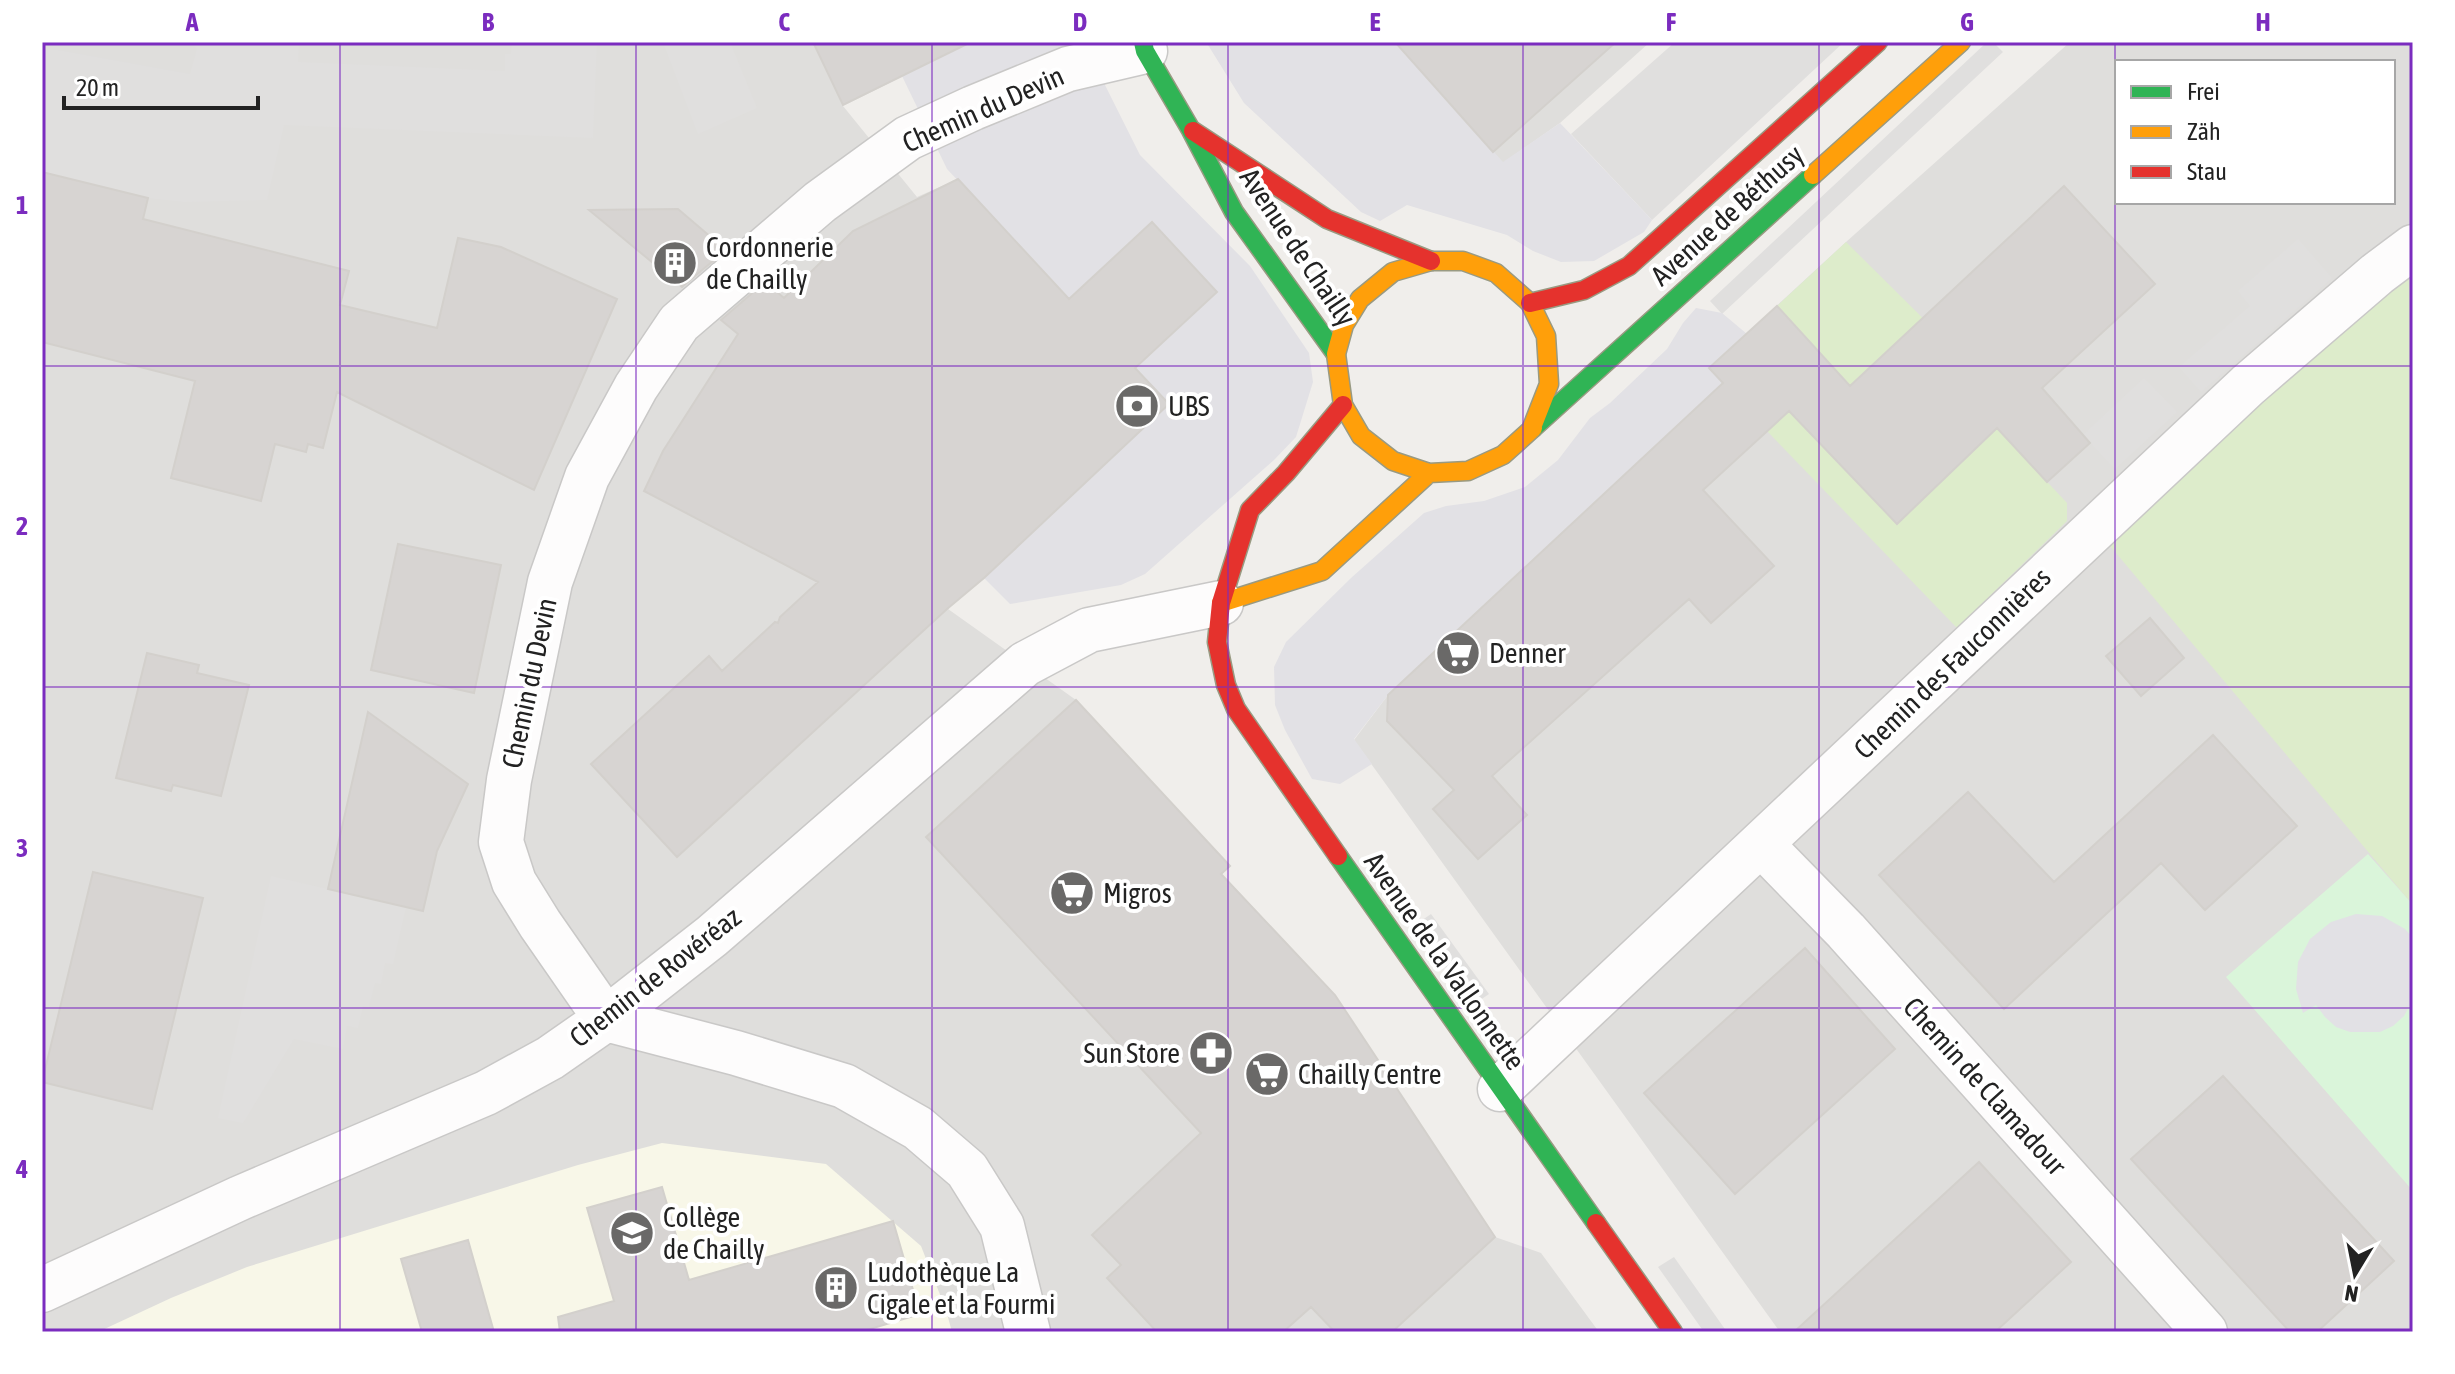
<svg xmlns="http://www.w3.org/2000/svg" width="2455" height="1374" font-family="'Asap Condensed',sans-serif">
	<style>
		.residential { fill: #dfdedc; fill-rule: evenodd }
		.education { fill: #f8f7e8 }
		.grass { fill: #ddeccb }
		.park { fill: #daf5da }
		.parking { fill: #e0dfde }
		.plaza { fill: #e2e1e5 }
		.building { fill: #d7d4d2; stroke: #d3d0cc; stroke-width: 2 }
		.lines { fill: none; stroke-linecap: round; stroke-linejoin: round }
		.street-casing { stroke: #c9c8c7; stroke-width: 47 }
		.fast-casing { stroke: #999a82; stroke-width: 21 }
		.slow-casing { stroke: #999a82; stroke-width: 21 }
		.jam-casing { stroke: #999a82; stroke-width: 21 }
		.street { stroke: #fdfcfc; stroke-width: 44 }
		.fast { stroke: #30b455; stroke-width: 18 }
		.slow { stroke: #ff9f0a; stroke-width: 18 }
		.jam { stroke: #e5322d; stroke-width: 18 }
		.grid { fill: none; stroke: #7b2cbf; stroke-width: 2; stroke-opacity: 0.55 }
		.labels { text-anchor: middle; stroke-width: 8; stroke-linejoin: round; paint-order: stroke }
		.street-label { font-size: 28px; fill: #222; stroke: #fff }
		.poi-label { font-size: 28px; fill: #222; stroke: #fff; text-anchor: start }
		.neatline { fill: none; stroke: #7b2cbf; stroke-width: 3 }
		.grid-label { font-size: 26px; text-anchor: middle; font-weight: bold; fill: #7b2cbf }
	</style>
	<rect width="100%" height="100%" fill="#f0eeeb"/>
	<path class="residential" d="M42,42H972L843,106L917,197L958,179L1169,404L948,609L1076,700L1230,866L1222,874L1335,995L1495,1237L1541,1253L1599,1332H42Z
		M1378,42H1650L1560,123L1503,163Z
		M2070,42H2413V1332H1780L1354,740L1388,695L1709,368L1846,242ZM2117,62H2393V202H2117Z"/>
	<path class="education" d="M662,1143L826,1164L921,1246L946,1310L952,1332H98L171,1298L247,1267L578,1165Z"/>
	<path class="grass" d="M1846,242L1957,352L2052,400L2008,440L2067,503V521L1957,628L1767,431L1794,325L1777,306Z
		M2413,269V905L2105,540Z"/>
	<path class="park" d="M2368,854L2413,905V1191L2226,977Z"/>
	<path class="parking" d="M185,42H299L298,62L505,71V54H511L512,42H597L593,138L284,125L267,200L185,202L148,198L42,172V50H58L190,74L197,49L192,43Z
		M663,42H730L757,108L698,134Z
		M1675,42H1844L1652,220L1571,134Z
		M1987,42H1993L2003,52L1722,314L1710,301Z
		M2298,239L2332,278L2201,392L2179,367L2250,306L2238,291Z
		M2144,378L2177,412L2115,469L2083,435Z
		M271,876L406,907L393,964L385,963L381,984L375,983L369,1007L363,1006L358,1028L347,1026L343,1049L294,1039L243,1123L218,1118Z
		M1431,914L1489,994L1473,1005L1415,925Z
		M1674,1257L1727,1332H1704L1658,1267Z"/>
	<path class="plaza" d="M972,42H1108L1105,85L1140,155L1250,266L1309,353L1313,382L1296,437L1274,460L1145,574L1121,585L1010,604L984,578L1169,404L947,169L902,76Z
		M1212,42H1378L1398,45L1503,162L1560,123L1652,220L1644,232L1594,261L1561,262L1533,251L1507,235L1407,205L1380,221L1361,212L1244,103L1208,45Z
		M1696,308L1722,313L1747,334L1710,368L1725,386L1388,695L1354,739L1372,764L1340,784L1312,779L1285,730L1275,705L1274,667L1286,642L1351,578L1424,513L1446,506L1484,501L1525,487L1558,460L1590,418L1610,403L1667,349L1683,323Z
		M2356,914L2382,916L2405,929L2413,938V957L2411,960L2413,968L2411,1003L2404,1016L2393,1026L2380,1032H2350L2336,1027L2325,1017L2316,1005L2303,1013L2296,989L2298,962L2310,939L2331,922Z"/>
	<path class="building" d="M813,42H971L843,105Z
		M1395,42H1616L1493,152Z
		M42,172L148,198L143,219L349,271L340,305L437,328L458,238L501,247L617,299L534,490L337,392L323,448L308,444L306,452L275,444L261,501L171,478L195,381L42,342Z
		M958,179L1069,299L1152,222L1217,292L1135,368L1169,404L984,578L947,609L677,857L591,764L709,656L722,671L775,622L778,623L780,617L818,582L644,491L663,451L738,334L721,320L765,282L784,298L853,231Z
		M2064,186L2155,284L2042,388L2090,443L2047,482L1997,428L1897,524L1789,411L1703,490L1774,566L1711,623L1689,599L1492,776L1527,815L1478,859L1433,809L1454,790L1387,721L1388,695L1723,383L1709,368L1777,306L1850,386Z
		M678,209L726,250L682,287L589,210Z
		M398,544L501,565L474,693L371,670Z
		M2150,618L2184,658L2141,696L2106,656Z
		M147,653L199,665L197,673L249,685L221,796L173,785L171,791L116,778Z
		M1076,700L1230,866L1221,874L1335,995L1495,1237L1392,1332H1335L1311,1307L1283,1332H1157L1107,1278L1121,1265L1092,1235L1201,1133L926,837Z
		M368,712L468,784L437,851L423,911L328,889Z
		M2213,735L2297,826L2205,910L2161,863L2004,1009L1879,875L1968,792L2054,882Z
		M93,872L203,898L152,1109L42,1082Z
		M1805,948L1895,1049L1735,1194L1644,1093Z
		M2223,1076L2394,1261L2317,1332H2290L2131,1159Z
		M1979,1162L2071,1262L1995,1332H1794Z
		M662,1187L689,1280L893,1221L920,1314L860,1332H560L558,1317L614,1301L587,1208Z
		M468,1240L494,1332H422L401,1259Z"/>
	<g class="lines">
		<g class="street-casing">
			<path id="street" d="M1761,844L1846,931L2205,1332
				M1500,1089L2248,385L2377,274L2413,247
				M42,1290L240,1198L486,1093L550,1058L606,1019L712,936L1025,664L1089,630L1221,603
				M1028,1332L1002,1226L967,1170L918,1128L844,1086L736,1053L606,1019L540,924L514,882L501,842L509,780L550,582L587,477L636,387L679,323L820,202L908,138L973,108L1068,69L1145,51"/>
		</g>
		<g class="fast-casing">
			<path id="fast" d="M1143,42L1145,51L1191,130L1234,212L1336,354
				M1533,428L1813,175
				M1338,856L1596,1223"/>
		</g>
		<g class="slow-casing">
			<path id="slow" d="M1813,175L1961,42
				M1531,430L1549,384L1546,336L1530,303L1496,273L1463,261H1431L1393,272L1360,299L1344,325L1336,354L1343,405L1361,436L1393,461L1429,473L1468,471L1503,455L1533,428
				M1221,603L1322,571L1429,473"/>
		</g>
		<g class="jam-casing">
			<path id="jam" d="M1193,131L1327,219L1431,261
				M1530,303L1584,290L1629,266L1878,42
				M1338,856L1236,709L1226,685L1217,642L1221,603L1250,510L1286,473L1343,405
				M1596,1223L1673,1332"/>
		</g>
		<use href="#street" class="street"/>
		<use href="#fast" class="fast"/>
		<use href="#slow" class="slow"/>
		<use href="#jam" class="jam"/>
	</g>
	<path class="grid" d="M340,42V1332M636,42V1332M932,42V1332M1228,42V1332M1523,42V1332M1819,42V1332M2115,42V1332M42,366H2413M42,687H2413M42,1008H2413"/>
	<defs>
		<g id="building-disc" transform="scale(2.3)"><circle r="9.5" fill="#6a6968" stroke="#fff"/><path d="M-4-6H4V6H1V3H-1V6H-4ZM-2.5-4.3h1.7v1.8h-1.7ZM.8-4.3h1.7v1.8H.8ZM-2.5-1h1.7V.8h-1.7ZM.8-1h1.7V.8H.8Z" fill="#fff"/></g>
		<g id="bank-disc" transform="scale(2.3)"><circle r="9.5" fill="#6a6968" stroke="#fff"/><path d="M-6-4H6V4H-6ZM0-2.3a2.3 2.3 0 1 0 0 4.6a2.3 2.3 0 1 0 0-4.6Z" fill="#fff"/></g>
		<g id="supermarket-disc" transform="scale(2.3)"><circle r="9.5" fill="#6a6968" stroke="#fff"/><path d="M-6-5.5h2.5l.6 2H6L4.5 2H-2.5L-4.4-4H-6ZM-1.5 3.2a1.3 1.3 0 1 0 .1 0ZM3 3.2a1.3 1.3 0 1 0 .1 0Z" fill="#fff"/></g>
		<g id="pharmacy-disc" transform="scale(2.3)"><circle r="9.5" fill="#6a6968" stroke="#fff"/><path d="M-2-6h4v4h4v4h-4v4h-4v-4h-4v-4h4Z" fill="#fff"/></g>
		<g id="school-disc" transform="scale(2.3)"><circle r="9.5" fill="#6a6968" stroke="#fff"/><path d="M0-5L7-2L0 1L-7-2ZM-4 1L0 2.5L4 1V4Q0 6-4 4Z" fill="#fff"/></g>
	</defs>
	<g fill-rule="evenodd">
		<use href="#building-disc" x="675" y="263"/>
		<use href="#bank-disc" x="1137" y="406"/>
		<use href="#supermarket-disc" x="1458" y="653"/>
		<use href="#supermarket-disc" x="1072" y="893"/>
		<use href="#pharmacy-disc" x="1211" y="1053"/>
		<use href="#supermarket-disc" x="1267" y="1074"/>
		<use href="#school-disc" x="632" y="1233"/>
		<use href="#building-disc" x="836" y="1288"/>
	</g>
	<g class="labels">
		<g class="street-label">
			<text transform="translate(983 109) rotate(-24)" y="10">Chemin du Devin</text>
			<text transform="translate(1727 215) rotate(-42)" y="10">Avenue de Béthusy</text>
			<text transform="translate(1298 247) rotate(56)" y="10">Avenue de Chailly</text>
			<text transform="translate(1952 663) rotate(-44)" y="10">Chemin des Fauconnières</text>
			<text transform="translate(529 683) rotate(-78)" y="10">Chemin du Devin</text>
			<text transform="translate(1445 961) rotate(55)" y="10">Avenue de la Vallonnette</text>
			<text transform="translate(655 977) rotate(-38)" y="10">Chemin de Rovéréaz</text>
			<text transform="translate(1985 1086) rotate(48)" y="10">Chemin de Clamadour</text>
		</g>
		<g class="poi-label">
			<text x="706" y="257">Cordonnerie<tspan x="706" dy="32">de Chailly</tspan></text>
			<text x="1168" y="416">UBS</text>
			<text x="1489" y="663">Denner</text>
			<text x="1103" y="903">Migros</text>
			<text x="1180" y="1063" text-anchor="end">Sun Store</text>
			<text x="1298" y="1084">Chailly Centre</text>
			<text x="663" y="1227">Collège<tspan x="663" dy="32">de Chailly</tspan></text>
			<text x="867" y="1282">Ludothèque La<tspan x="867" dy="32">Cigale et la Fourmi</tspan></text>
		</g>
	</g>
	<rect width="2455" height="1374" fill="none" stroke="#ffffff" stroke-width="88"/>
	<rect x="2115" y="60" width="280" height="144" fill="#ffffff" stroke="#a7a7a7" stroke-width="2"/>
	<rect x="2131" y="86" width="40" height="12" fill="#30b455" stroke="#a7a7a7" stroke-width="2"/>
	<text x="2187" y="100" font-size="24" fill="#222222">Frei</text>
	<rect x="2131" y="126" width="40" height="12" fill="#ff9f0a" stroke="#a7a7a7" stroke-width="2"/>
	<text x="2187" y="140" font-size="24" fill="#222222">Zäh</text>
	<rect x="2131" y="166" width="40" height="12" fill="#e5322d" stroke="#a7a7a7" stroke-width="2"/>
	<text x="2187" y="180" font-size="24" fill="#222222">Stau</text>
	<g transform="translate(2355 1274) rotate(190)" stroke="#ffffff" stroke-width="6" paint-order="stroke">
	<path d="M0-6L14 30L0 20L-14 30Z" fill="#222222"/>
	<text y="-12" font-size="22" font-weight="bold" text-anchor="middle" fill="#222222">N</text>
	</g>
	<path d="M64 96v12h194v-12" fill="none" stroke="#222222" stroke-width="4"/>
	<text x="76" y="96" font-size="24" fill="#222222" stroke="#ffffff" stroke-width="6" paint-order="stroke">20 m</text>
	<rect x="44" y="44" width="2367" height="1286" class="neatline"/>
	<g class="grid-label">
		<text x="192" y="31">A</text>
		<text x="488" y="31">B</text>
		<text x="784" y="31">C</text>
		<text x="1080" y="31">D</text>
		<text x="1375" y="31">E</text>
		<text x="1671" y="31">F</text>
		<text x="1967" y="31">G</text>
		<text x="2263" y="31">H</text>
		<text x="22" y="214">1</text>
		<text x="22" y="535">2</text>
		<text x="22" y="857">3</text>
		<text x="22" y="1178">4</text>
	</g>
</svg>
